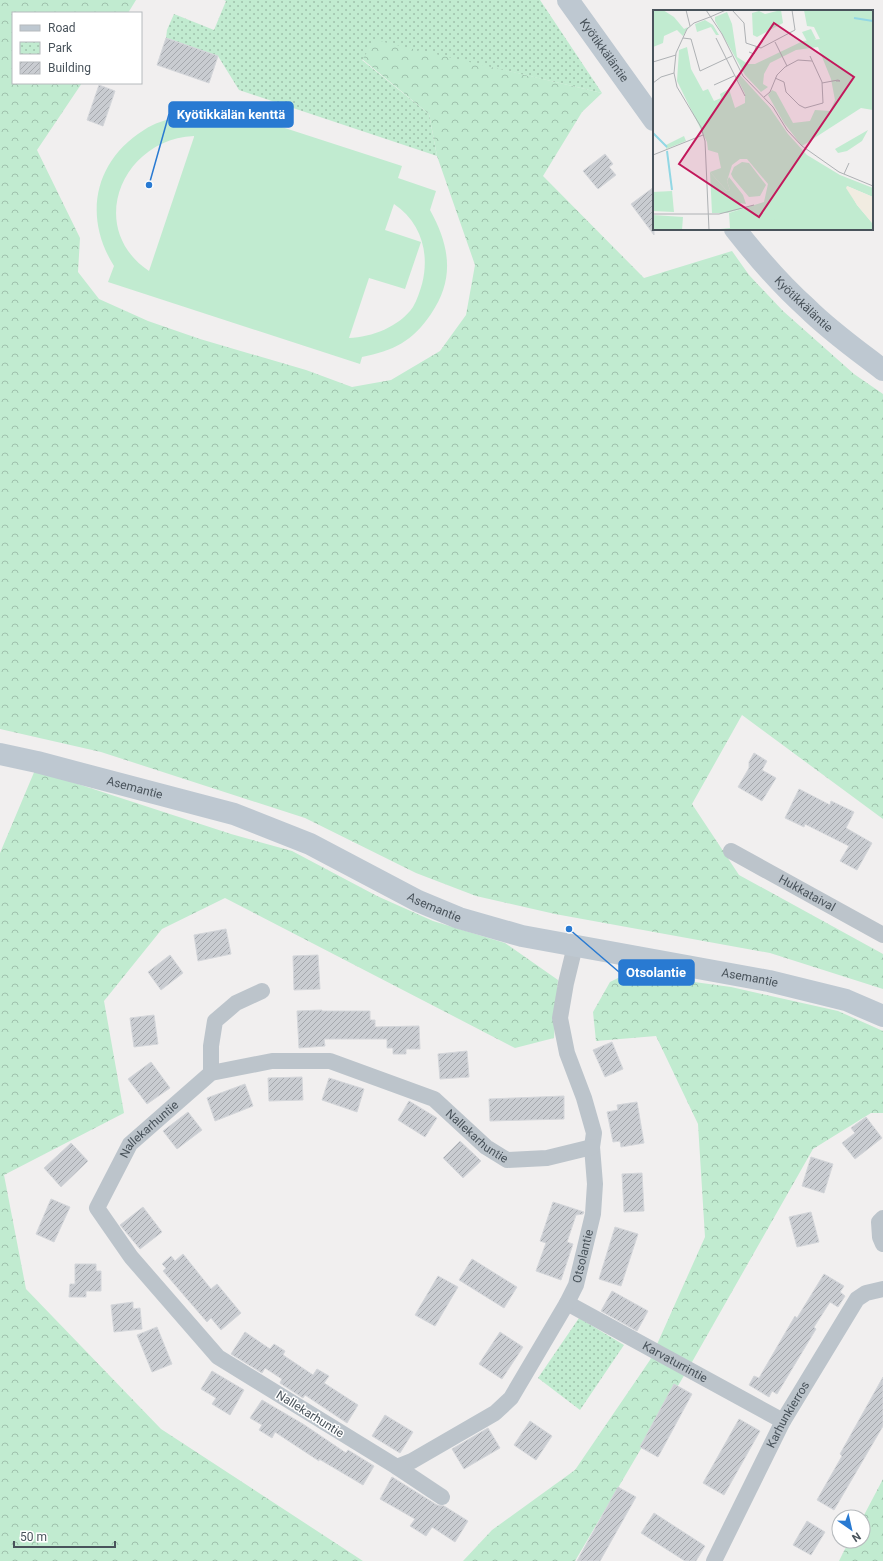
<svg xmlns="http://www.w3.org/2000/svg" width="883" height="1561" font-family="Roboto,sans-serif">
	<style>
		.grass { fill: #c1ebd0; fill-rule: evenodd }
		.forest { fill: url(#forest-crowns) }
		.park { fill: url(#park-dots) }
		.building { fill: url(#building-hatch); stroke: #d4d6da }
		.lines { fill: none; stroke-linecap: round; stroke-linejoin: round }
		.minor { stroke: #bcc4cb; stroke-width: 16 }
		.secondary { stroke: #bec8d1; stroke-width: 22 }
		.labels { text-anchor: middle; stroke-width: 3; stroke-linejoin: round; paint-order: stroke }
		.street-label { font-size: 12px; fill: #49535b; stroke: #fff }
		.inset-river { fill: none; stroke: #92d7e4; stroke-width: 2 }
		.inset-road { fill: none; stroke: #aeb1b4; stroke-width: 1 }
		.view { fill: #c2185b; fill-opacity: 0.15; stroke: #c2185b; stroke-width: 2 }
		.inset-edge { fill: none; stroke: #49535b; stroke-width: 2 }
		.leader { fill: none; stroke: #297ad2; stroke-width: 1.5 }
		.callout-dot { fill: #297ad2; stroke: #fff; stroke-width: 1.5 }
		.callout { fill: #297ad2; stroke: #297ad2; stroke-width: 1.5 }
		.callout-label { font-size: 13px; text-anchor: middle; font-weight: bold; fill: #fff }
	</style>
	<defs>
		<pattern id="forest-crowns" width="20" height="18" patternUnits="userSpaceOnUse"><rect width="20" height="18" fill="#c1ebd0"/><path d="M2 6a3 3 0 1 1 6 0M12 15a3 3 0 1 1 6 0" fill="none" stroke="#9fc1ac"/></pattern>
		<pattern id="park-dots" width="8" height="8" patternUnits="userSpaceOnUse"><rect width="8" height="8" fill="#c1ebd0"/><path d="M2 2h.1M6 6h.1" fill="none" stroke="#9fc1ac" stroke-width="1.8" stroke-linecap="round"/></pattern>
		<pattern id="building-hatch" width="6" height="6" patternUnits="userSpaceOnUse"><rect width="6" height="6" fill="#c9ccd1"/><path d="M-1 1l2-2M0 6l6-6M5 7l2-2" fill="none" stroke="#a5a8ad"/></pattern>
	</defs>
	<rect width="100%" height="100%" fill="#f1efef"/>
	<path class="grass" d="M182,107L235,125L239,113L402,166L398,178L436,191L430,210C450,246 455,279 431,314C413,341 393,351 362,357L360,364L108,282L114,266C83,217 94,161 144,130C154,123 166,120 178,117ZM194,136V137L149,271C85,228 122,139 194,136ZM394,204C421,222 430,253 422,284C420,291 417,300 413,307C399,327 372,337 349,338L369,278L405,289L421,242L385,230Z"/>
	<path class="forest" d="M0,0H136L128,13H13V83H82L37,150L80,238L78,272L99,299L148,321L200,339L306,370L352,387L391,380L440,351L466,315L475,265L437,156L429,114L362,59L375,39L602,93L582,112L543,176L644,278L732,251L749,275L783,311L854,374L883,394V819L742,715L692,804L739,875L883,954V989L770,953L555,914L476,896L416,873L305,818L101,752L0,729Z
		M35,770L231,834L292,851L377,896L433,921L505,943L558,980L554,1038L515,1048L225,898L162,929L104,1001L124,1113L4,1175L26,1289L161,1429L363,1561H0V853Z
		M628,973L731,987L838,1011L883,1031V1113H871L813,1149L692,1362L575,1561H463L492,1530L575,1470L650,1360L705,1237L698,1124L656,1036L596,1041L593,1012L610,982Z
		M883,1479V1561H839L849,1541H863V1517Z"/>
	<path class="park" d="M224,0H540L602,93L375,40L362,60L429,114L437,156L239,90L218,56L166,38L167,30L174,14L214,30L226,1Z
		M579,1318L624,1345L580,1410L538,1378Z"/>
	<path class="building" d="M166,38L218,56L209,83L157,65Z
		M99,85L115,91L103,126L87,120Z
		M605,154L613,164L609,167L616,175L598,189L583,171Z
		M654,187V235L631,204Z
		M754,753L767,761L762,770L776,778L762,801L738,787L749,768V762Z
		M799,789L830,805L831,801L854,812L846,828L872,843L857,870L840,861L849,846L805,824L804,827L785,818Z
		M226,929L231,954L198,961L194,935Z
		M170,955L183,973L161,990L148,972Z
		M318,955L320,989L294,990L293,956Z
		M322,1010V1011H370V1020H375V1027L419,1026L420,1049H406V1054H393V1048H387V1039H324L325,1046L299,1048L297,1011Z
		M154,1015L158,1044L134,1047L130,1018Z
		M612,1042L623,1069L605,1077L593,1050Z
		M467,1051L469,1077L440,1079L438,1054Z
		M151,1062L170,1088L147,1104L128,1079Z
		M302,1077L303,1100L269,1101L268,1078Z
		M329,1078L364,1089L357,1112L322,1100Z
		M245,1084L253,1106L215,1121L207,1098Z
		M564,1096V1119L490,1121L489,1099Z
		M409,1101L437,1118L425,1137L398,1120Z
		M637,1102L644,1143L621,1147L620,1141L613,1142L607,1112L618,1110L617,1105Z
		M188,1112L202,1130L177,1149L163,1131Z
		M866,1117L882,1138L855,1159L842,1143L855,1133L851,1128Z
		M460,1141L481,1161L463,1178L443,1158Z
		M71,1143L88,1161L61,1187L44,1168Z
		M811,1157L833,1164L824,1193L802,1186Z
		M642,1173L644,1211L624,1212L622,1174Z
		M51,1199L70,1207L54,1242L36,1234Z
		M553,1202L584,1212L583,1214L576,1215L567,1242L573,1244L561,1280L536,1271L546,1243L540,1241Z
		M143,1207L162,1232L140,1249L120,1225Z
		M811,1212L819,1242L797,1247L789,1217Z
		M615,1227L638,1234L621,1286L599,1279Z
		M183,1254L211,1289L217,1284L241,1313L221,1330L211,1318L207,1322L163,1271L166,1268L162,1264L171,1256L175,1261Z
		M472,1259L517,1287L504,1308L459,1280Z
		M75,1264H96V1271H101V1291H86V1297H69L70,1284H75Z
		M824,1274L844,1286L840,1292L845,1296L838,1307L830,1302L814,1327L816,1329L777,1394L772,1391L769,1397L749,1385L754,1376L759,1378L795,1316L797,1318Z
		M438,1276L458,1287L435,1326L415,1315Z
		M612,1291L648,1311L637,1331L601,1311Z
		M133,1302V1309L140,1308L142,1329L114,1332L111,1305Z
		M157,1327L172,1364L152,1372L137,1335Z
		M245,1332L270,1349L274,1344L285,1351L283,1355L313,1375L317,1369L329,1376L324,1383L358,1405L347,1423L305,1395L303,1398L280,1383L282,1379L265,1368L262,1373L231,1354Z
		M500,1332L523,1347L502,1379L479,1364Z
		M212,1371L244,1390L230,1415L212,1404L216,1398L201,1389Z
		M883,1377V1426L834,1510L817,1500L842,1456L840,1454Z
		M674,1384L692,1394L658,1457L640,1447Z
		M262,1400L303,1424L346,1453L348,1450L374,1466L363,1485L319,1459V1461L275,1432L272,1438L259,1430L262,1425L250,1418Z
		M385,1415L413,1432L400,1453L372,1436Z
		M739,1419L760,1431L724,1495L703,1483Z
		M530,1421L552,1436L536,1460L514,1445Z
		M488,1428L500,1448L464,1469L452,1449Z
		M392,1477L437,1505L444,1506L468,1521L455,1542L432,1527L426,1536L410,1526L415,1519L380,1499Z
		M618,1487L636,1497L600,1561H577Z
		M654,1513L705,1546L696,1561H685L641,1533Z
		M807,1521L825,1532L811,1555L793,1545Z"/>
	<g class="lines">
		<g class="minor">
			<path id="s1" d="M731,851L883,935"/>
			<path d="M211,1073V1046L215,1021L236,1003L262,991"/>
			<path d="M883,1218L879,1222L880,1237L883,1244"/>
			<path id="s2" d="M567,1303L783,1421"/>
			<path id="s3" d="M397,1467L412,1461L495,1413L511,1398L567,1303L576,1285L593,1214L595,1184L592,1147L594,1133L584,1098L567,1053L560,1018L566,983L575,946"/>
			<path id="s4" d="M442,1497L397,1467L218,1357L131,1257L97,1208L130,1144L211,1073L272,1061H330L434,1099L486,1147L507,1160L547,1158L592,1147"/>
			<path id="s5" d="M714,1561L783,1421L857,1299L866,1293L883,1289"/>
		</g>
		<g class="secondary">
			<path id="s6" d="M568,0L654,120"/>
			<path id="s7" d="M735,229C757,257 780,284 807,308C830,331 857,350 883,370"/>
			<path id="s8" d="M0,754L37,762L234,814L310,844L418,901L459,918L522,936L769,981L846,1000L883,1016"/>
		</g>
	</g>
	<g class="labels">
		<g class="street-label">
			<text dy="4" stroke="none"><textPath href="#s6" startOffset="62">Kyötikkäläntie</textPath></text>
			<text dy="4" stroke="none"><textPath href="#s7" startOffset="102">Kyötikkäläntie</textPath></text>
			<text dy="4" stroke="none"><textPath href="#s8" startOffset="139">Asemantie</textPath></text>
			<text dy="4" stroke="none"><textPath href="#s1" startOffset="87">Hukkataival</textPath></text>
			<text dy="4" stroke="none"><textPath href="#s8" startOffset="463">Asemantie</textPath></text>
			<text dy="4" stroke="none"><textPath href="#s8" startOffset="787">Asemantie</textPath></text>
			<text dy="4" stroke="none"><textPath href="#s4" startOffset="552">Nallekarhuntie</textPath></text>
			<text dy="4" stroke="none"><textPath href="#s4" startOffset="924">Nallekarhuntie</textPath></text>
			<text dy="4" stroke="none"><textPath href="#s3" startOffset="294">Otsolantie</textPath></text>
			<text dy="4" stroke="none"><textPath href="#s2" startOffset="123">Karvaturrintie</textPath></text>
			<text transform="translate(310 1414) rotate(32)" y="4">Nallekarhuntie</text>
			<text dy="4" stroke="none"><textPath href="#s5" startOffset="164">Karhunkierros</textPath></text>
		</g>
	</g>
	<g transform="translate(653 10)">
		<rect width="220" height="220" fill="#f1efef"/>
		<path d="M158,19L163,29L155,33L149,22ZM215,120L209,131L194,141L185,143L182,139ZM89,152L96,153L113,175L107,186L96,187L80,168L78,164L81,157Z" fill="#c1ebd0"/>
		<path d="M0,0H10L21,7L31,19L35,17L30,26L24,20L11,26L10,33L0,37ZM128,0L130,13L104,27L100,25L99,3L106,1L112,4ZM151,0H220V100L208,98L149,136L131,113L115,85L119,80L123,82L140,113L157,111L162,100L177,101L182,90L178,69L165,37L143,40L117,53L111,64L110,74L115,77L108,82L92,65L62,11V7L74,2L79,14L84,47L95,54H102L150,31L167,29L161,17L154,16ZM52,10L60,15L66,25H63L58,17L44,22L42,14ZM34,37L38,59L50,81L55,79L61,91L68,88L67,84L76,79L82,98L92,93V84L83,66L86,64L117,98L135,124L154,145L187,165L220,178V187L194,176L204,195L220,214V220H58L77,218L76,203L111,192L115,174L94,149H87L79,155L74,171L77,180L74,181L57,162L68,158L65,143L55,140L54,132L24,71L26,40ZM31,126L33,131L13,139V135ZM0,205L30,207L29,220H0Z" fill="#c1ebd0"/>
		<path d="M194,176L220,187V214L204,195L193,178Z" fill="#f1ece1"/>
		<path d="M57,162L74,181L77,180L74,171L76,167L90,185L93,194L86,193L89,199L74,203H59ZM106,209L129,210L140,220H95Z" fill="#c1ebd0"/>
		<path d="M19,181L21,202L0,201V182Z" fill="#c1ebd0"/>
		<path class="inset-river" d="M201,8L220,11M0,123L14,137M14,141L19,180"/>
		<path class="inset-road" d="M33,0L37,16M53,0L69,24L90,66L120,97L134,120L149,136L186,162L220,176M79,0L91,13L93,33L108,38L142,20L139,0M57,7L73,0M30,28L38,29L47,61L79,46M63,28L92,86M122,32L134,56M96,42L101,44L103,37M0,52L23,45M122,68L131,72L133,82L146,95L152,98L170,93L169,72L157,46M0,73L8,67L21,63M169,73L185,70L187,71H183M61,75L81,66M111,87L117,82L124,65L132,57L145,50L159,51M0,145L50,125M191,164L196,153M0,204H66L101,195M56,220L52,131L48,117L24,77L21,63L23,43L34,19L41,13L57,7"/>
		<path class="view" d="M121,13L201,67L106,207L26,154Z"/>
		<rect width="220" height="220" class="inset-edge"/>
	</g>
	<path class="leader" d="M149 185L169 114M569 929L619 972"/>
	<g class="callout-dot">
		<circle cx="149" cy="185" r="4"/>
		<circle cx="569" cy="929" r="4"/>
	</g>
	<g class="callout">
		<rect x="169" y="102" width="124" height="25" rx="4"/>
		<rect x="619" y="960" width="75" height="25" rx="4"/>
	</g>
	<g class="callout-label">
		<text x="231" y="119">Kyötikkälän kenttä</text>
		<text x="656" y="977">Otsolantie</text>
	</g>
	<rect x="12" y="12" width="130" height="72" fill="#ffffff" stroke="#b6babd"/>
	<rect x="20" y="25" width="20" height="6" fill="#bec8d1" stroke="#b6babd"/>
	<text x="48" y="32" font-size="12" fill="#49535b">Road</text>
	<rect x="20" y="42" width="20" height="12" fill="url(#park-dots)" stroke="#b6babd"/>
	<text x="48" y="52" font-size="12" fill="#49535b">Park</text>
	<rect x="20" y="62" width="20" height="12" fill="url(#building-hatch)" stroke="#b6babd"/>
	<text x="48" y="72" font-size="12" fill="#49535b">Building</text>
	<g transform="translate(851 1529) rotate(146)"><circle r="19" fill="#ffffff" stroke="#b6babd"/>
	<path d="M0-3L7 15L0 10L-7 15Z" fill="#297ad2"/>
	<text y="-6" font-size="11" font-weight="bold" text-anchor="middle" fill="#49535b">N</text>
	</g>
	<path d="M14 1541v6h101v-6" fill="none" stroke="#49535b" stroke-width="2"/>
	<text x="20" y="1541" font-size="12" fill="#49535b" stroke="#ffffff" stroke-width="3" paint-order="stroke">50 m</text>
</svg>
